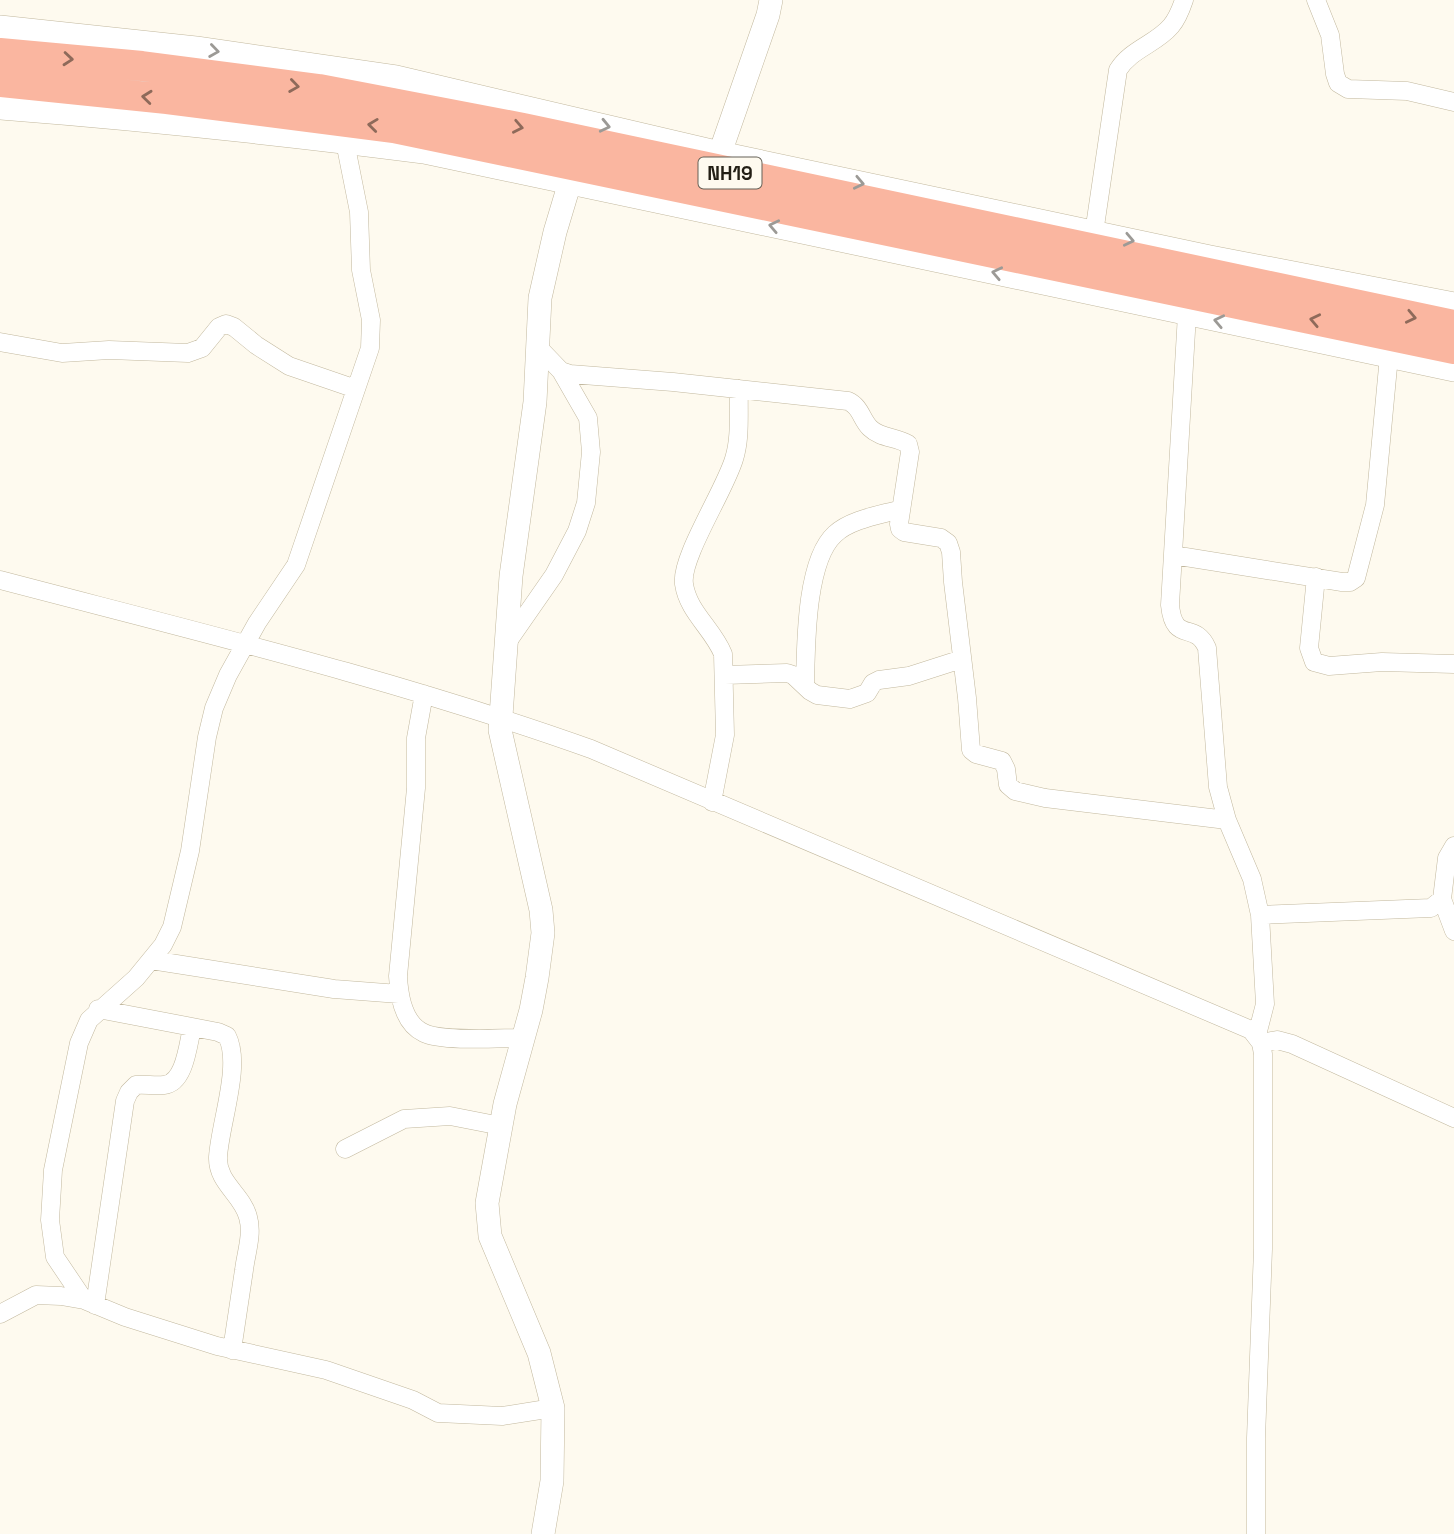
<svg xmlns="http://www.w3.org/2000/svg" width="1454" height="1534" font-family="'Space Grotesk',sans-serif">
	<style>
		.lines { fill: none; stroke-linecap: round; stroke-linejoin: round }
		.minor-casing { stroke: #c2b89e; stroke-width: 19 }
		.tertiary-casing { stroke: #c2b89e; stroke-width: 24 }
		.trunk-casing { stroke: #dcdbda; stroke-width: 32 }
		.minor { stroke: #fff; stroke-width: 18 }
		.tertiary { stroke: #fff; stroke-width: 23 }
		.trunk { stroke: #fab6a0; stroke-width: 30 }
		.oneway { stroke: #9c9a96 }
		.oneway2 { stroke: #8e6a5a }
		.labels { text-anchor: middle; stroke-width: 6; stroke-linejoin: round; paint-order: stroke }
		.shield { fill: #fefaef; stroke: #656156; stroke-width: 2 }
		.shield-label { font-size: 19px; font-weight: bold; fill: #231f15 }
	</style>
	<rect width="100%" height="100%" fill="#fefaef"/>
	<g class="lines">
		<g class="minor-casing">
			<path id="minor" d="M1316,0L1330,35L1335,74L1338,83L1348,89L1407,91L1454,102
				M1094,233L1118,70C1131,49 1156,44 1171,26C1177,19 1181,9 1184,0
				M1187,314L1170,605C1174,645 1195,620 1207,648L1218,787L1227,820L1252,879L1260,915L1265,1004L1257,1035
				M0,342L62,353L109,350L188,353L202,348L219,327L226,324L234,327L256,345L289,366L356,389
				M538,347L561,371L570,374L673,382L848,401C861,407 861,419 870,428C880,438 896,437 908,444L910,452L899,524L900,529L904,532L941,538L948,543L951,552L953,582L967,698L971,750L976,754L1002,761L1006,769L1008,785L1015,791L1045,798L1227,820
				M1173,555L1342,582H1350L1356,578L1375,505L1389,356
				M1316,577L1309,648L1314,662L1329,666L1382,662L1454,664
				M0,580C198,632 398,680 591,749L1251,1030L1261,1043L1263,1054V1249L1256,1438V1534
				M506,644L554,575L577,531L586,503L591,452L588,418L561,371
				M725,675L787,673L793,675L810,691L817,695L850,699L867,693L873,683L879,680L909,676L962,659
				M805,686C806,648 805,561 835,534C851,519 881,515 901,509
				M424,694L416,738V788L398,976C399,996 404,1024 424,1033C443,1042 500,1038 522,1038
				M712,802L725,735L723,654C713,629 688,612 684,584C680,558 725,490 734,459C741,437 738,412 739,389
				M1442,899L1454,931
				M1260,915L1431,908L1442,899L1447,858L1454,846
				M151,960L334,989L399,994
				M98,1009L218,1032L227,1036C242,1065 220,1123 218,1157C217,1183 242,1194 248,1217C253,1234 246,1253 244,1270C240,1296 236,1323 232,1350
				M1261,1043L1277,1040L1292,1044L1454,1118
				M345,1149L404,1119L450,1116L501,1126
				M84,1300L55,1257L50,1220L53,1170L79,1043L89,1020L136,978L163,945L172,927L190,851L207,737L214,708L228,675L257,623L296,565L370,348L371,320L361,270L359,212L345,142
				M95,1305L125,1101L129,1092L136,1085C145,1084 154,1086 164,1085C185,1083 188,1044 192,1028
				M0,1314L36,1295L61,1296L84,1300L125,1317L217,1346L326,1370L413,1400L438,1413L502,1416L553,1408"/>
		</g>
		<g class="tertiary-casing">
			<path id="tertiary" d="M0,27L196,48L396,77L720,153L1210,257L1454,304
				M0,108C142,119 283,134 424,152L1454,370
				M720,153L768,15L771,0
				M543,1534L552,1481L553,1408L539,1353L490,1236L487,1203L505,1104L531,1010L537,978L543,933L541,910L500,730L511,576L535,402L540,298L555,232L570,182"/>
		</g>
		<g class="trunk-casing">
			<path id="trunk" d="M0,53L142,66L319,89L523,128L1454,325
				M0,82L167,99L394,128L1454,349"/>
		</g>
		<use href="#minor" class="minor"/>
		<use href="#tertiary" class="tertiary"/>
		<use href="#trunk" class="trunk"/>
	</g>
	<defs><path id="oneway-chevron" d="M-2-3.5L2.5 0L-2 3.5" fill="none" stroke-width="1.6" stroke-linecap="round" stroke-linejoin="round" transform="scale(1.75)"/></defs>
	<g class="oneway">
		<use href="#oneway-chevron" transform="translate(214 51) rotate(8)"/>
		<use href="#oneway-chevron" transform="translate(605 126) rotate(13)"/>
		<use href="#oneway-chevron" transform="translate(859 183) rotate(12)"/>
		<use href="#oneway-chevron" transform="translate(774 226) rotate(-168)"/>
		<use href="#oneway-chevron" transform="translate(1129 240) rotate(12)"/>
		<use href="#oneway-chevron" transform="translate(997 273) rotate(-168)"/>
		<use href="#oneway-chevron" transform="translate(1219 321) rotate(-168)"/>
	</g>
	<g class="oneway2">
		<use href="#oneway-chevron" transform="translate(68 59) rotate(5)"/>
		<use href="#oneway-chevron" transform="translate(294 86) rotate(8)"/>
		<use href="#oneway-chevron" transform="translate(147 97) rotate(-174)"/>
		<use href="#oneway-chevron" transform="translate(373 125) rotate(-173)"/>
		<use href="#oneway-chevron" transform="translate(518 127) rotate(11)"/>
		<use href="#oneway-chevron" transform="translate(1411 317) rotate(12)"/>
		<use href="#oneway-chevron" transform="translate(1315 320) rotate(-168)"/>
	</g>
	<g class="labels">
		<rect class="shield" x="698.5" y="157.5" width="63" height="31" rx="5"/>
		<g class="shield-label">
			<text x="730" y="180">NH19</text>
		</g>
	</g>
</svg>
